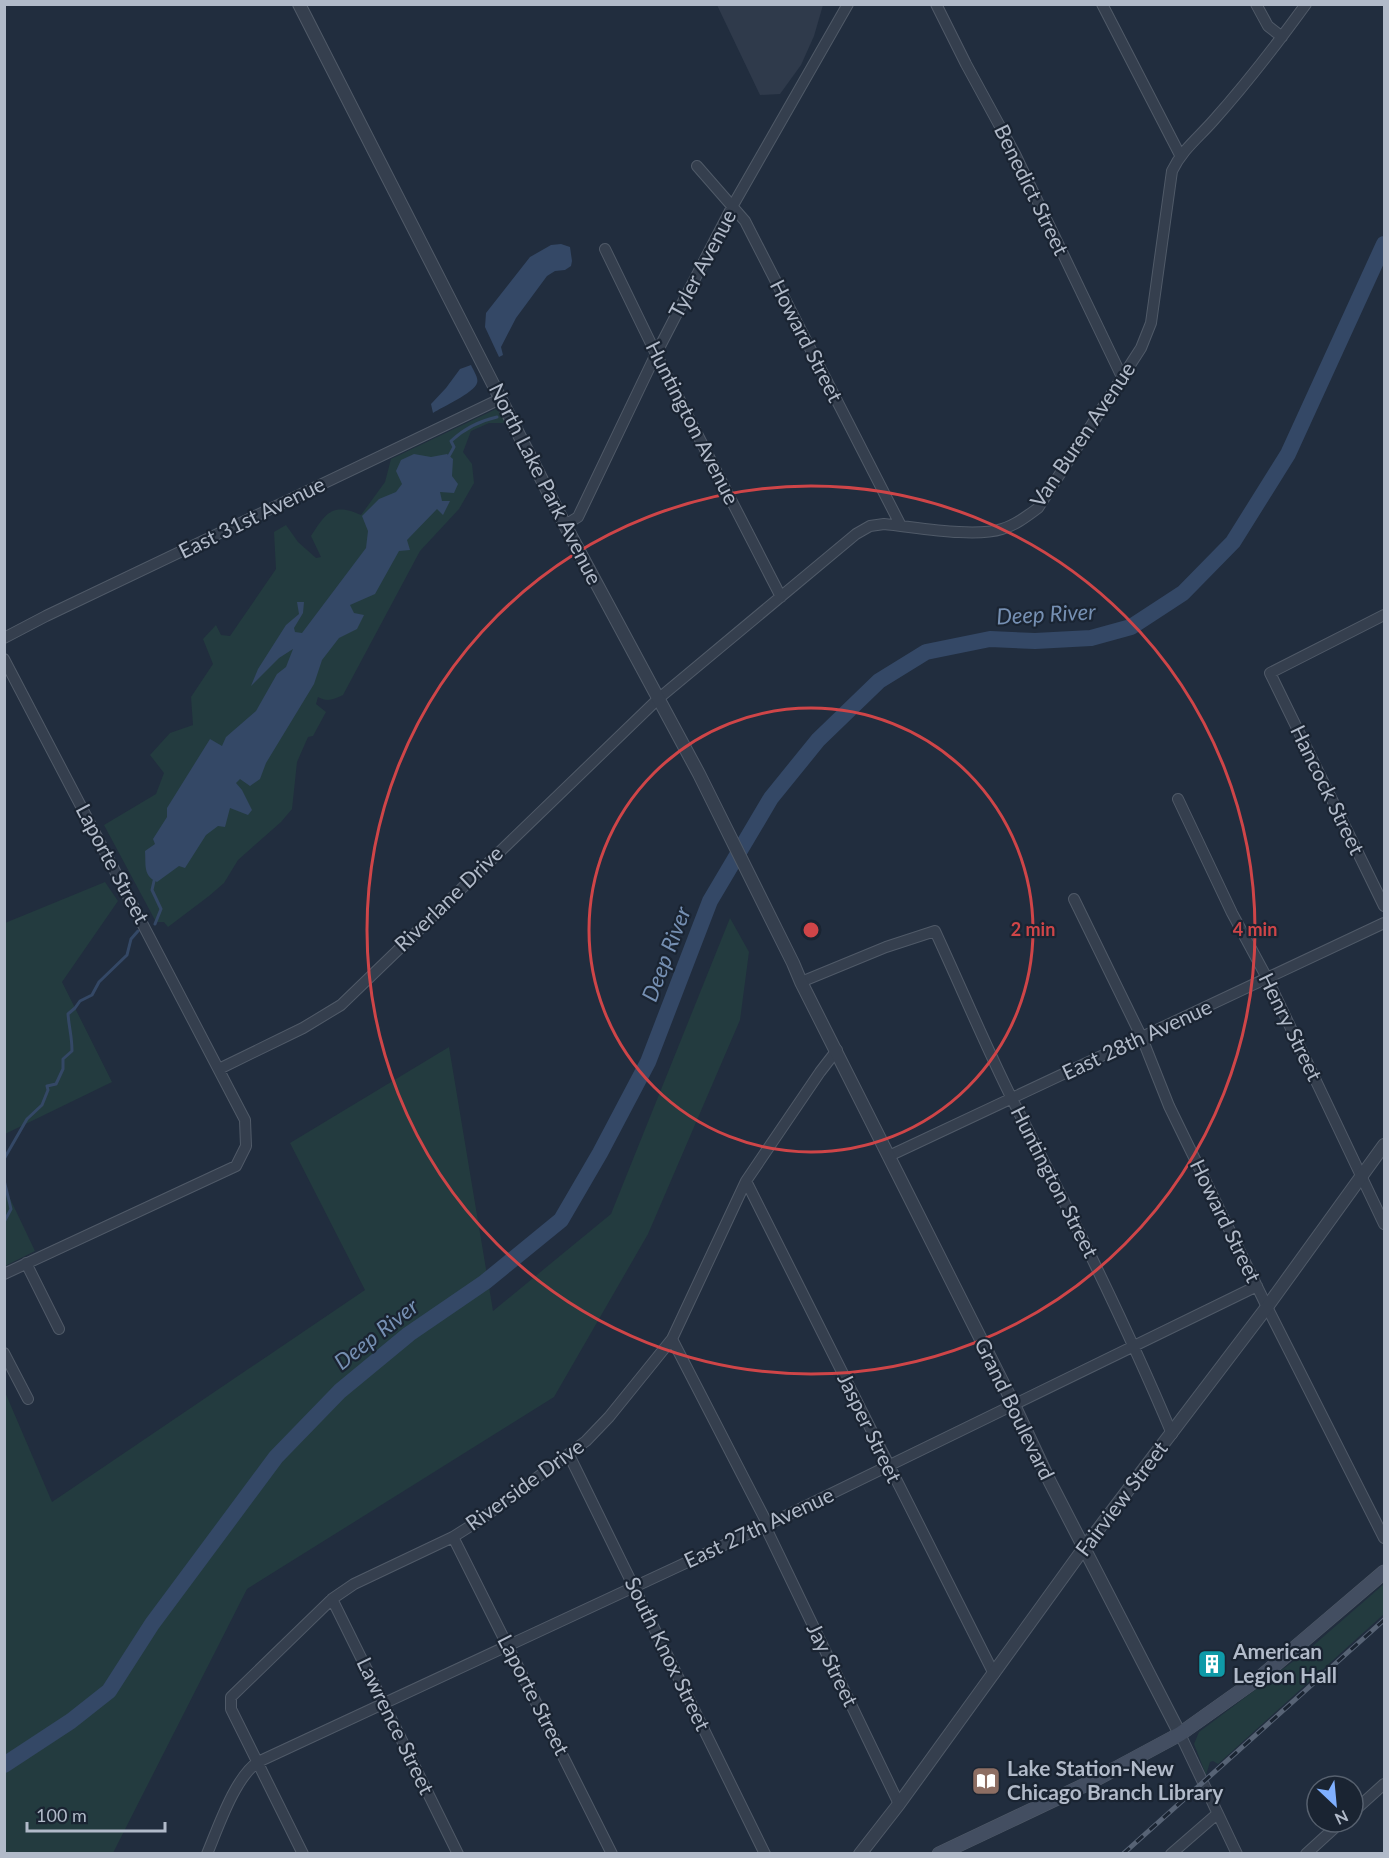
<svg xmlns="http://www.w3.org/2000/svg" width="1389" height="1858" font-family="Lato,sans-serif">
	<style>
		.airport { fill: #2f3a4b }
		.green { fill: #233b3f }
		.water { fill: #344866 }
		.lines { fill: none; stroke-linecap: round; stroke-linejoin: round }
		.stream { stroke: #344866; stroke-width: 3 }
		.river { stroke: #344866; stroke-width: 16 }
		.minor-casing { stroke: #505a68; stroke-width: 12 }
		.tertiary-casing { stroke: #505a68; stroke-width: 14 }
		.secondary-casing { stroke: #505a68; stroke-width: 15 }
		.minor { stroke: #353f4e; stroke-width: 10 }
		.tertiary { stroke: #353f4e; stroke-width: 12 }
		.secondary { stroke: #434e61; stroke-width: 14 }
		.rail-casing { stroke: #576375; stroke-width: 5 }
		.rail { stroke: #1a2432; stroke-width: 3; stroke-dasharray: 9; stroke-linecap: butt }
		.ring { fill: none; stroke: #cf4548; stroke-width: 3 }
		.labels { text-anchor: middle; stroke-width: 4.5; stroke-linejoin: round; paint-order: stroke }
		.street-label { font-size: 21px; fill: #b1bac9; stroke: #1a2432 }
		.poi-label { font-size: 21px; font-weight: bold; fill: #b1bac9; stroke: #1a2432; text-anchor: start }
		.water-label { font-size: 22px; font-style: italic; fill: #7690b3; stroke: #1a2432 }
		.centre { fill: #cf4548; stroke: #1a2432; stroke-width: 3 }
		.ring-label { font-size: 18px; text-anchor: middle; font-weight: bold; fill: #cf4548; stroke: #1a2432; stroke-width: 4.5; stroke-linejoin: round; paint-order: stroke }
	</style>
	<rect width="100%" height="100%" fill="#212d3e"/>
	<path class="airport" d="M717,5H823L814,36L801,65L780,94L760,95Z"/>
	<path class="green" d="M496,409L503,413L510,423H489L471,431L463,452L472,464L474,483L459,509L420,551L343,695C333,700 327,702 318,697L316,704L326,712L313,736L308,737L297,762L292,809L281,822L238,860L224,883L209,896L168,927L164,922H156L104,825L156,794L164,773L150,755L170,733L193,725L191,697L213,664L203,639L216,625L221,635L230,636L276,569L274,532L286,525L298,542L316,558L321,557L311,536C326,513 332,502 361,515L385,482L391,459Z
		M105,882L118,901L62,982L112,1082L5,1134V923Z
		M730,918L749,952L740,1020L648,1234L554,1397L247,1589L113,1853H5V1392L52,1502L365,1290L290,1143L449,1047L493,1311L611,1214Z
		M5,1188L35,1251L5,1266H4Z
		M1384,1584V1614L1218,1764L1213,1761L1210,1762L1206,1775L1194,1744L1199,1732L1307,1651Z"/>
	<path class="water" d="M561,244L570,247L572,261L571,266L565,270L555,271L547,276L516,318L501,347L503,355L499,357L485,327L486,313L530,257L551,245Z
		M471,365C473,370 479,378 477,383C474,393 442,407 433,413L431,404L446,388L460,369Z
		M414,454L431,457L447,454L453,459L452,476L458,484L454,493L440,492L442,501H450L443,515L437,509L407,540L410,550L399,551L375,594L350,605L354,613L364,615L357,629L339,638L322,660L314,684L266,763L260,779L250,786L240,779L236,783L242,790L252,810L248,815L230,808L225,827L218,826L206,835L185,868L179,866L157,882C143,876 146,865 145,851L155,844L153,839L167,817V808L210,739L222,746L226,737L256,711L277,674L286,667L293,649L279,658L251,686L258,669L286,625L299,614L297,602H304L303,613L294,628L295,632L302,633L366,548L368,531L362,516L379,499L396,492L402,484L396,471L401,460Z"/>
	<g class="lines">
		<path class="stream" d="M449,456L454,447L451,441C465,428 479,421 497,417
			M154,881L152,890L161,909L155,924
			M4,1159L27,1119L42,1105L48,1090L47,1086L56,1084L63,1069V1059L72,1051C72,1036 69,1028 68,1014L75,1008L80,1001L92,995L99,982L127,955L131,939L138,931
			M4,1180L11,1209L4,1222"/>
		<path class="river" d="M4,1765L71,1721L109,1691L152,1624L276,1457L340,1391L409,1334L485,1282L561,1220L600,1153L648,1062L710,901L771,798L818,740L879,681L926,652L990,639L1035,641L1091,638L1131,627L1183,593L1233,542L1288,454L1384,244"/>
		<g class="minor-casing">
			<path id="minor" d="M936,4L966,64L1015,154L1122,377
				M1102,4L1180,155
				M1256,4L1268,26L1282,37
				M697,166L745,221L901,526
				M605,249L656,354L781,597
				M565,525L578,517L656,354L732,207L848,4
				M1384,615L1270,673L1384,906
				M4,638L46,616L500,399
				M4,659L245,1120L246,1146L236,1166L4,1274
				M1178,799L1232,913L1267,978L1384,1224
				M1074,899L1142,1038L1169,1106L1267,1307L1384,1538
				M801,982L886,947L935,931C961,987 985,1045 1013,1101C1069,1210 1124,1320 1172,1434
				M219,1069L303,1028L341,1005L658,699L856,534L870,526L884,524C916,527 973,538 1002,529C1016,525 1027,516 1038,508L1141,348L1151,323L1172,171C1182,150 1198,138 1213,121C1246,84 1277,44 1306,4
				M889,1156L1384,923
				M746,1181L994,1674
				M26,1263L59,1329
				M672,1339L768,1525
				M4,1353L28,1399
				M569,1455L765,1854
				M765,1526L899,1804
				M453,1537L612,1854
				M332,1599L458,1854
				M1180,1734L1237,1854
				M1353,1812L1384,1784
				M207,1854C218,1828 235,1777 258,1762L765,1526L1257,1286
				M303,1854L231,1709V1697L332,1599L354,1584L453,1537L480,1520L586,1441L609,1417L672,1339L746,1181L820,1072L837,1050
				M1171,1854L1217,1814
				M1306,1854L1341,1822"/>
		</g>
		<g class="tertiary-casing">
			<path id="tertiary" d="M299,4L565,525L699,774L793,963L801,982L1014,1405L1050,1482L1180,1734
				M860,1854L899,1804L1084,1548L1267,1307L1384,1145"/>
		</g>
		<g class="secondary-casing">
			<path id="secondary" d="M939,1854L1087,1784L1180,1734L1263,1675L1384,1572"/>
		</g>
		<use href="#minor" class="minor"/>
		<use href="#tertiary" class="tertiary"/>
		<use href="#secondary" class="secondary"/>
		<g class="rail-casing">
			<path id="rail" d="M1123,1854L1384,1620"/>
		</g>
		<use href="#rail" class="rail"/>
	</g>
	<g class="ring">
		<circle cx="811" cy="930" r="222"/>
		<circle cx="811" cy="930" r="444"/>
	</g>
	<defs>
		<g id="building-square" transform="scale(1.5)"><rect x="-9" y="-9" width="18" height="18" rx="4" fill="#0f9aa8" stroke="#1a2432"/><path d="M-4-6H4V6H1V3H-1V6H-4ZM-2.5-4.3h1.7v1.8h-1.7ZM.8-4.3h1.7v1.8H.8ZM-2.5-1h1.7V.8h-1.7ZM.8-1h1.7V.8H.8Z" fill="#fff"/></g>
		<g id="library-square" transform="scale(1.5)"><rect x="-9" y="-9" width="18" height="18" rx="4" fill="#8d6e63" stroke="#1a2432"/><path d="M-6-4Q-3-5.5-.7-3.5V5Q-3 3-6 4ZM6-4Q3-5.5 .7-3.5V5Q3 3 6 4Z" fill="#fff"/></g>
	</defs>
	<g fill-rule="evenodd">
		<use href="#building-square" x="1212" y="1664"/>
		<use href="#library-square" x="986" y="1781"/>
	</g>
	<g class="labels">
		<g class="street-label">
			<text transform="translate(1031 190) rotate(64)" y="7">Benedict Street</text>
			<text transform="translate(703 264) rotate(-62)" y="7">Tyler Avenue</text>
			<text transform="translate(806 341) rotate(63)" y="7">Howard Street</text>
			<text transform="translate(692 423) rotate(63)" y="7">Huntington Avenue</text>
			<text transform="translate(1083 435) rotate(-56)" y="7">Van Buren Avenue</text>
			<text transform="translate(545 484) rotate(63)" y="7">North Lake Park Avenue</text>
			<text transform="translate(252 518) rotate(-26)" y="7">East 31st Avenue</text>
			<text transform="translate(1327 790) rotate(64)" y="7">Hancock Street</text>
			<text transform="translate(112 864) rotate(62)" y="7">Laporte Street</text>
			<text transform="translate(449 899) rotate(-44)" y="7">Riverlane Drive</text>
			<text transform="translate(1290 1027) rotate(64)" y="7">Henry Street</text>
			<text transform="translate(1137 1040) rotate(-25)" y="7">East 28th Avenue</text>
			<text transform="translate(1054 1182) rotate(63)" y="7">Huntington Street</text>
			<text transform="translate(1225 1221) rotate(64)" y="7">Howard Street</text>
			<text transform="translate(1014 1409) rotate(64)" y="7">Grand Boulevard</text>
			<text transform="translate(869 1428) rotate(64)" y="7">Jasper Street</text>
			<text transform="translate(525 1485) rotate(-36)" y="7">Riverside Drive</text>
			<text transform="translate(1122 1499) rotate(-53)" y="7">Fairview Street</text>
			<text transform="translate(759 1528) rotate(-25)" y="7">East 27th Avenue</text>
			<text transform="translate(667 1654) rotate(64)" y="7">South Knox Street</text>
			<text transform="translate(832 1665) rotate(64)" y="7">Jay Street</text>
			<text transform="translate(533 1695) rotate(63)" y="7">Laporte Street</text>
			<text transform="translate(395 1726) rotate(64)" y="7">Lawrence Street</text>
		</g>
		<g class="poi-label">
			<text x="1233" y="1659">American<tspan x="1233" dy="24">Legion Hall</tspan></text>
			<text x="1007" y="1776">Lake Station-New<tspan x="1007" dy="24">Chicago Branch Library</tspan></text>
		</g>
		<g class="water-label">
			<text transform="translate(1046 614) rotate(-3)" y="8">Deep River</text>
			<text transform="translate(666 954) rotate(-69)" y="8">Deep River</text>
			<text transform="translate(376 1334) rotate(-38)" y="8">Deep River</text>
		</g>
	</g>
	<circle cx="811" cy="930" r="9" class="centre"/>
	<g class="ring-label">
		<text x="1033" y="936">2 min</text>
		<text x="1255" y="936">4 min</text>
	</g>
	<rect width="1389" height="1858" fill="none" stroke="#b1bac9" stroke-width="12"/>
	<g transform="translate(1335 1804) rotate(154)"><circle r="28" fill="#1a2432" stroke="#56606e" stroke-width="1.5"/>
	<path d="M0-4.5L10 22L0 15L-10 22Z" fill="#80b0ff"/>
	<text y="-9" font-size="16" font-weight="bold" text-anchor="middle" fill="#b1bac9">N</text>
	</g>
	<path d="M27 1822v9h138v-9" fill="none" stroke="#b1bac9" stroke-width="3"/>
	<text x="36" y="1822" font-size="18" fill="#b1bac9" stroke="#1a2432" stroke-width="4.5" paint-order="stroke">100 m</text>
</svg>
